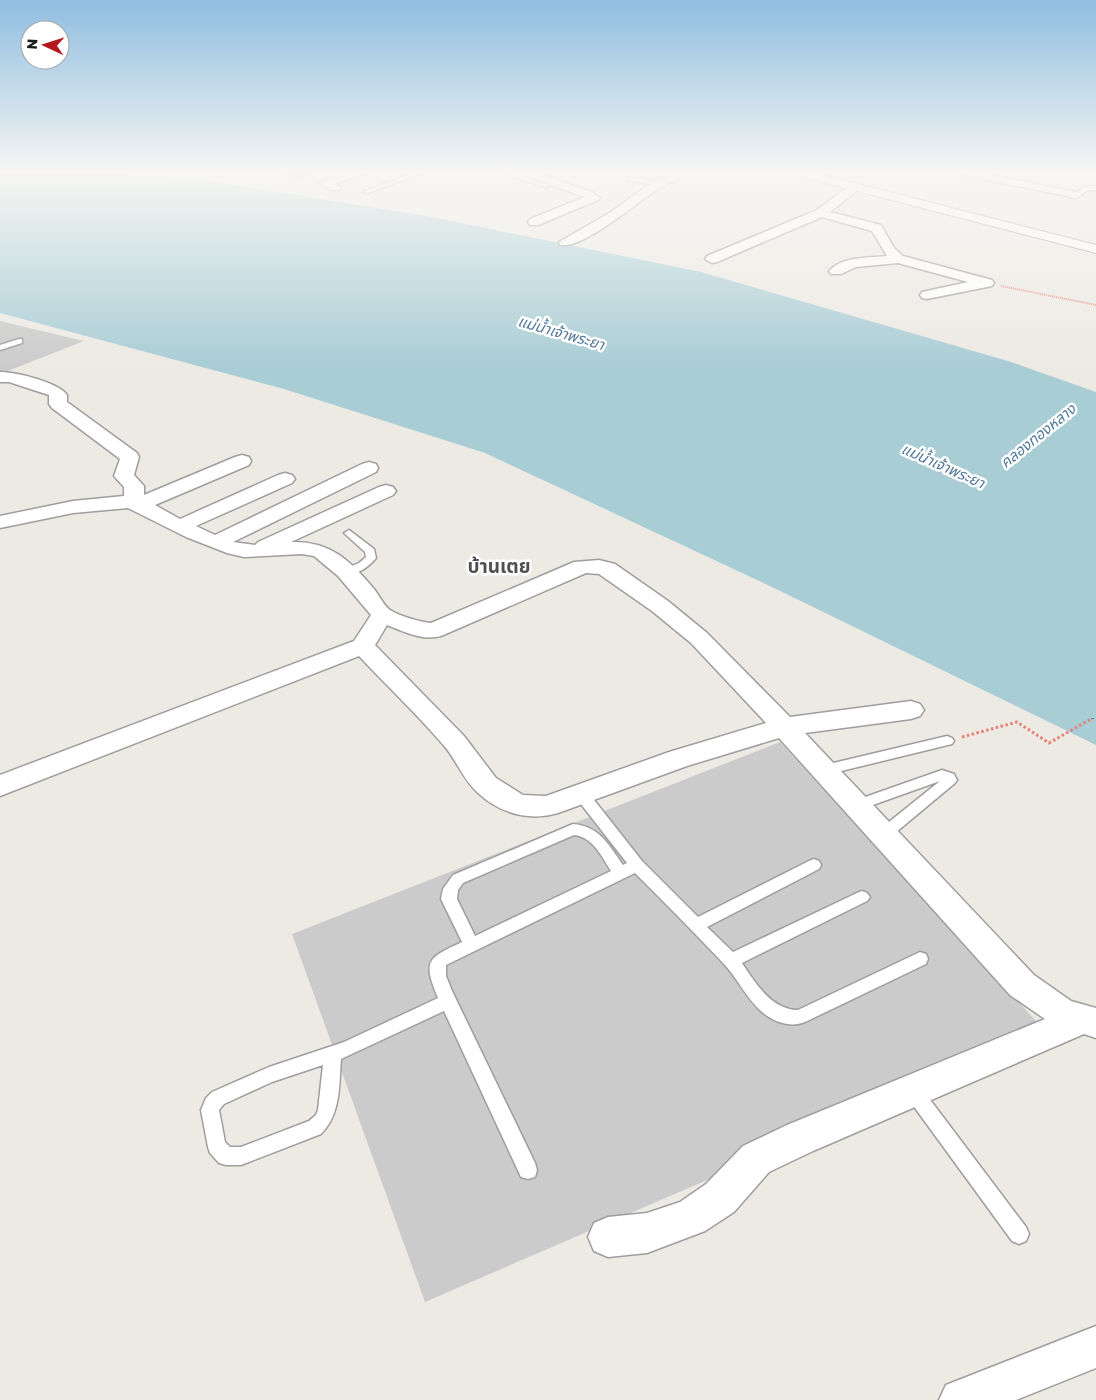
<svg xmlns="http://www.w3.org/2000/svg" width="1096" height="1400" font-family="'Golos Text','Noto Sans Thai',sans-serif">
	<style>
		.religious { fill: #cbcbcb }
		.water { fill: #a9cdd5 }
		.lines { fill: none; stroke-linecap: round; stroke-linejoin: round }
		.ferry { stroke: #52789a; stroke-width: 1; stroke-dasharray: 3 2.5; stroke-linecap: butt }
		.service-casing { stroke: #9e9e9e; stroke-width: 3 }
		.minor-casing { stroke: #9e9e9e; stroke-width: 3 }
		.tertiary-casing { stroke: #9e9e9e; stroke-width: 2 }
		.path-far1 { stroke: #e98179; stroke-width: 2; stroke-dasharray: 1 1; stroke-linecap: butt }
		.path { stroke: #e98179; stroke-width: 3; stroke-dasharray: 2.5 2.5; stroke-linecap: butt }
		.service { fill: #fff; fill-rule: evenodd }
		.minor { fill: #fff; fill-rule: evenodd }
		.tertiary { fill: #fff; fill-rule: evenodd }
		.wall { fill: #9d9692 }
		.shaded-wall { fill: #7f7a77 }
		.labels { text-anchor: middle; stroke-width: 5; stroke-linejoin: round; paint-order: stroke }
		.far-water-label { font-size: 15px; font-style: italic; fill: #52789a; stroke: #fff }
		.quarter-label { font-size: 19px; font-weight: bold; fill: #505050; stroke: #fff }
	</style>
	<rect width="100%" height="100%" fill="#edeae4"/>
	<path class="religious" d="M0,321L84,341L0,374Z
		M780,742L1047,1033L425,1302L292,934Z"/>
	<path class="water" d="M0,171H64L205,180L427,216L701,272L1008,361L1096,392V745L770,586L485,453L284,389L0,313Z"/>
	<g class="lines">
		<path class="ferry" d="M1091,719L1096,718"/>
		<g class="service-casing">
			<path id="service" d="M419,171H427L368,193L363,192Z
				M497,171H505L550,186L545,187Z
				M630,177L658,182L661,184L658,186L628,180Z
				M1096,186V190H1088L1074,198L1069,197L1085,187Z
				M19,339H22V343L0,350V345Z
				M349,530L374,549L376,558C369,567 353,578 341,575L340,573L341,571L359,563L366,557L365,552L344,533Z
				M947,736L952,738L954,741L952,744L825,775L820,773L818,770L820,767L825,765Z
				M942,770L954,774L957,780L955,783L889,838L884,839L879,838L877,834L879,830L940,781L856,811L851,810L849,806L851,802Z
				M582,790L587,791L642,861L698,917L809,861L814,859L819,861L821,865L819,869L707,927L733,952L857,893L862,891L867,893L870,897L867,901L742,963C755,983 772,1010 798,1010L920,952L926,954L928,959L926,964L805,1022C790,1028 774,1022 762,1012C746,998 738,979 724,964C695,933 665,903 635,873L446,965V976L452,991L535,1163L537,1170L535,1177L528,1179L521,1177L444,1011L341,1059C339,1085 341,1114 321,1134L241,1165H226L219,1163L210,1153L208,1147L201,1110L206,1098L212,1092L269,1067L344,1042L438,998C422,960 428,958 462,942L441,899L443,889L453,875L573,824C599,826 609,845 623,865L627,863L577,799L575,795L577,791ZM574,835C593,837 602,857 611,871L475,936L457,899L458,890L463,883ZM323,1065L318,1110L316,1115L309,1121L241,1147H230L225,1142L219,1110L224,1104L272,1082Z
				M913,1083L919,1085L1026,1227L1029,1234L1026,1241L1019,1244L1012,1241L907,1097L904,1091L907,1085Z"/>
		</g>
		<g class="minor-casing">
			<path id="minor" d="M352,171H367L366,173L335,184L341,188L339,190H331L320,183L322,181Z
				M516,171H531L592,192L600,198L598,200L538,225H530L528,222L530,219L585,197L517,173Z
				M675,171H688C680,180 665,184 655,191C636,203 582,250 560,245L559,242L611,212L647,186Z
				M810,171H823L811,178L805,175Z
				M953,171H973L1076,192L1082,195L1076,198L958,174Z
				M856,183L860,184L862,186L860,188L830,212L881,225L894,248L903,256L992,280L994,283L992,286L927,299L922,298L920,295L922,292L968,282L898,263L856,267L841,274H831L829,271C842,256 870,258 887,256L872,231L822,217L717,262L712,263L705,259L707,256L817,210L852,184Z
				M0,372C16,372 58,382 67,395V402L137,453L139,457L134,475L144,486V495L235,457L242,455L249,457L251,461L249,465L155,505L180,519L278,475L285,473L292,475L295,479L292,483L196,526L215,535L362,464L369,462L376,464L378,468L376,472L233,542L255,545L258,542L379,487L386,485L393,487L396,491L393,495L291,542C330,541 350,560 374,589C379,595 384,606 390,610C399,616 421,622 431,623L574,562L599,560L615,564L668,601L707,633L790,717L911,701L920,704L924,710L920,716L911,719L805,733L1034,975L1071,1001L1096,1008V1038L1084,1034L813,1151L769,1172L734,1212L705,1231L647,1253L608,1257L594,1251L588,1237L594,1223L608,1217L647,1213L680,1202L706,1184L743,1146L787,1125L1045,1019L1010,995L779,738L687,766L558,813C529,822 499,813 477,792C464,780 457,762 446,748C419,716 388,687 359,656L0,796V775L354,641L371,615L338,576L314,556L302,554L244,557L227,553L186,537L128,508L73,513L0,528V516L73,501L124,496V487L114,476L120,459L52,408L49,404V395L9,382H0ZM586,573L599,574L652,611L691,643L766,723L669,752L546,796L523,795L496,778L464,736L375,645L387,625C405,632 422,641 441,636Z
				M1096,1326V1368L1016,1400H939L946,1385Z"/>
		</g>
		<g class="tertiary-casing">
			<path id="tertiary" d="M789,171H808L1096,245V253L791,174Z"/>
		</g>
		<path class="path-far1" d="M1001,286L1096,305"/>
		<path class="path" d="M962,737L1017,722L1049,743L1091,719"/>
		<use href="#service" class="service"/>
		<use href="#minor" class="minor"/>
		<use href="#tertiary" class="tertiary"/>
	</g>
	<path class="wall" d="M130,171H175L165,174Z
		M275,171H321L297,180Z"/>
	<path class="shaded-wall" d="M164,171H175L165,174Z
		M295,171H321L297,180Z"/>
	<linearGradient id="sky" x2="0" y2="1"><stop stop-color="#8fbee0"/><stop offset="0.47" stop-color="#f7f6f3"/><stop offset="1" stop-color="#f7f6f3" stop-opacity="0"/></linearGradient>
	<rect width="1096" height="367" fill="url(#sky)"/>
	<g class="labels">
		<g class="far-water-label">
			<text transform="translate(561 333) rotate(16)" y="5">แม่น้ำเจ้าพระยา</text>
			<text transform="translate(1038 436) rotate(-39)" y="5">คลองทองหลาง</text>
			<text transform="translate(943 466) rotate(24)" y="5">แม่น้ำเจ้าพระยา</text>
		</g>
		<g class="quarter-label">
			<text x="499" y="573">บ้านเตย</text>
		</g>
	</g>
	<g transform="translate(45 45) rotate(274)"><circle r="24" fill="#ffffff" stroke="#a5a5a5"/>
	<path d="M0-4L9 19L0 12L-9 19Z" fill="#b2181c"/>
	<text y="-8" font-size="14" font-weight="bold" text-anchor="middle" fill="#1d1d1d">N</text>
	</g>
</svg>
